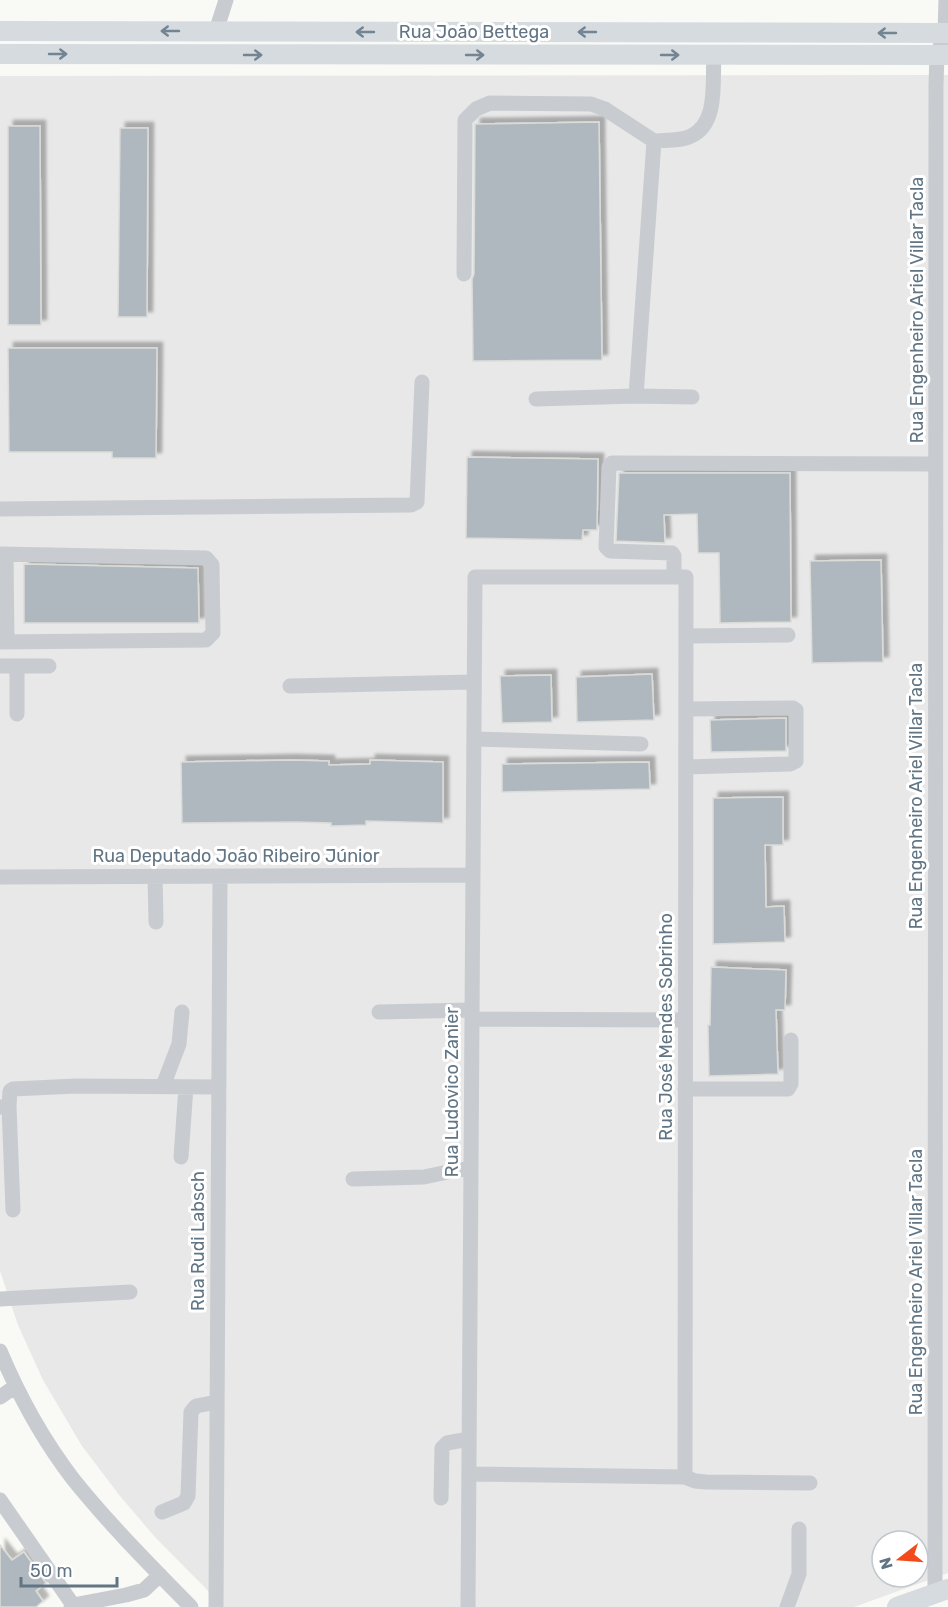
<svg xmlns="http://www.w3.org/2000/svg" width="948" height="1607" font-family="Rubik,sans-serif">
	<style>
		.built { fill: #e7e8e7; fill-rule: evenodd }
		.building { fill: #afb8be; stroke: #dbdbd8; stroke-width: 1.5; filter: url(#shadow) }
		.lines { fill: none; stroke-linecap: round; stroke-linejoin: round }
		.minor { stroke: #c8ccd0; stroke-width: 15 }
		.major { stroke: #d6dbdf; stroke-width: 20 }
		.oneway { stroke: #738492 }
		.labels { text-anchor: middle; stroke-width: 6; stroke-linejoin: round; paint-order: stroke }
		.street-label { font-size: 18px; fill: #617584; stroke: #fff }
	</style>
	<defs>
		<filter id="shadow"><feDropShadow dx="5.5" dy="-5.5" stdDeviation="1.5" flood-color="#0004"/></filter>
	</defs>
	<rect width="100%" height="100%" fill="#f9f9f6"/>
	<path class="built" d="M948,75V1573L854,1607H224L155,1537L120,1496L82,1446L43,1380L18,1325L0,1271V76ZM882,1541H918V1577H882Z"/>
	<path class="building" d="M599,122L602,360L473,361L472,279L474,274L475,124Z
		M8,126H40L41,325H8Z
		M120,128H148L147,317H118Z
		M8,348H157L156,458H112V452H9Z
		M467,457L598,459L597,530H583L582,540L466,538Z
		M619,473H790L791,622L720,623L719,553H698L697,514L664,515L665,543L616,541Z
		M881,560L883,662L812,663L810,561Z
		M24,564L198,568L199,623H24Z
		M652,674L654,720L577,722L576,677Z
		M551,675L552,722L502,723L500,676Z
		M786,718V751L711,752L710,720Z
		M290,760L329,761V765L370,764V760L443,762V823L366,821V825L331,826V823L295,822L182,823L181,762Z
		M649,762L650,789L502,792V764Z
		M783,797V845H765L766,907L784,906L785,942L713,944V798Z
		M711,967L786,970L785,1010H776L778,1074L709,1076L708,1025H710Z
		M0,1545L12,1560L24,1552L46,1583L36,1591L43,1601L36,1607H0Z"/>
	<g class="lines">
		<path class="minor" d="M216,31L226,0
			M464,274L465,120L476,109L490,103L591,104L605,109L654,141
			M692,397L636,396L654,141C665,140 682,141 691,136C719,123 712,81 714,55
			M536,399L636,396
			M0,509L411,505L417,502L422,382
			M0,554L206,558L212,565L213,633L206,640L0,642
			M6,554L7,642
			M674,577V556L672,553L610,551L606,547L609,467L612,463L936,464
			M686,636L788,635
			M0,666H49
			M17,666V714
			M290,686L474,682
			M474,739L641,744
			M686,767L790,764L796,761V710L793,708L686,709
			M155,876L156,922
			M0,877L473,875
			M379,1012L472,1010
			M472,1019L685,1020
			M163,1086L179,1044L182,1012
			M685,1089H788L791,1084V1040
			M9,1106L10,1091L13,1089L76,1086L219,1087
			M0,1107L9,1106L13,1210
			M181,1157L186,1087
			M353,1179L424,1177L471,1167
			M0,1299L130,1292
			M0,1351C19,1396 43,1440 73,1479C109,1524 150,1565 191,1607
			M0,1397L16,1386
			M469,1474L685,1477L695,1481L706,1482L810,1483
			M441,1498L442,1448L447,1443L469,1439
			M0,1500L73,1605L71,1607
			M162,1512L184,1503L188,1496L191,1412L196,1406L217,1402
			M935,1593L936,85L937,55L945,33L946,0
			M73,1605L126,1595L144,1590L160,1575
			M216,1607L220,876
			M468,1607L475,577H686L685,1477
			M787,1607L799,1574V1529"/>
		<path class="major" d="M0,31L948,33
			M0,54L948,55
			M897,1607L948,1589"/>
	</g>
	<defs><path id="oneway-shaft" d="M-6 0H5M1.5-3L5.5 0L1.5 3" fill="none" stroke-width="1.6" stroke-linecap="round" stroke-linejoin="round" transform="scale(1.5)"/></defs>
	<g class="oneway">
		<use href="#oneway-shaft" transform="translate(170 31) rotate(-180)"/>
		<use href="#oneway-shaft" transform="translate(365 32) rotate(-180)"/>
		<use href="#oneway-shaft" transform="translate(587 32) rotate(-180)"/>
		<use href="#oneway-shaft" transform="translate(887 33) rotate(-180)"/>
		<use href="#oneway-shaft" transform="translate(58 54)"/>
		<use href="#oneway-shaft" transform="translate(253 55)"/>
		<use href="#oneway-shaft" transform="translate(475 55)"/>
		<use href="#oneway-shaft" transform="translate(670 55)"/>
	</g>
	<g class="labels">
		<g class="street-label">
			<text x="474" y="38">Rua João Bettega</text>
			<text transform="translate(917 310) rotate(-90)" y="6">Rua Engenheiro Ariel Villar Tacla</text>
			<text transform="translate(916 796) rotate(-90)" y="6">Rua Engenheiro Ariel Villar Tacla</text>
			<text x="236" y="862">Rua Deputado João Ribeiro Júnior</text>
			<text transform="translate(666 1027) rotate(-90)" y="6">Rua José Mendes Sobrinho</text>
			<text transform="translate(452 1092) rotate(-90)" y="6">Rua Ludovico Zanier</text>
			<text transform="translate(198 1241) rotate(-90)" y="6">Rua Rudi Labsch</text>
			<text transform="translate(916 1282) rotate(-90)" y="6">Rua Engenheiro Ariel Villar Tacla</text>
		</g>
	</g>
	<g transform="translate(900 1559) rotate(253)"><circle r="28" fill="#ffffff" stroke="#c0c8ce" stroke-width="1.5"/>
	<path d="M0-4.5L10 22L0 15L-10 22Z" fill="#f34a1b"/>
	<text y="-9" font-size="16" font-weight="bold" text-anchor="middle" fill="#617584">N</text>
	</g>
	<path d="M21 1577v9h96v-9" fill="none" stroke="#617584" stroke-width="3"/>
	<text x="30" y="1577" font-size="18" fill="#617584" stroke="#ffffff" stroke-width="4.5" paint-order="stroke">50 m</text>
</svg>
